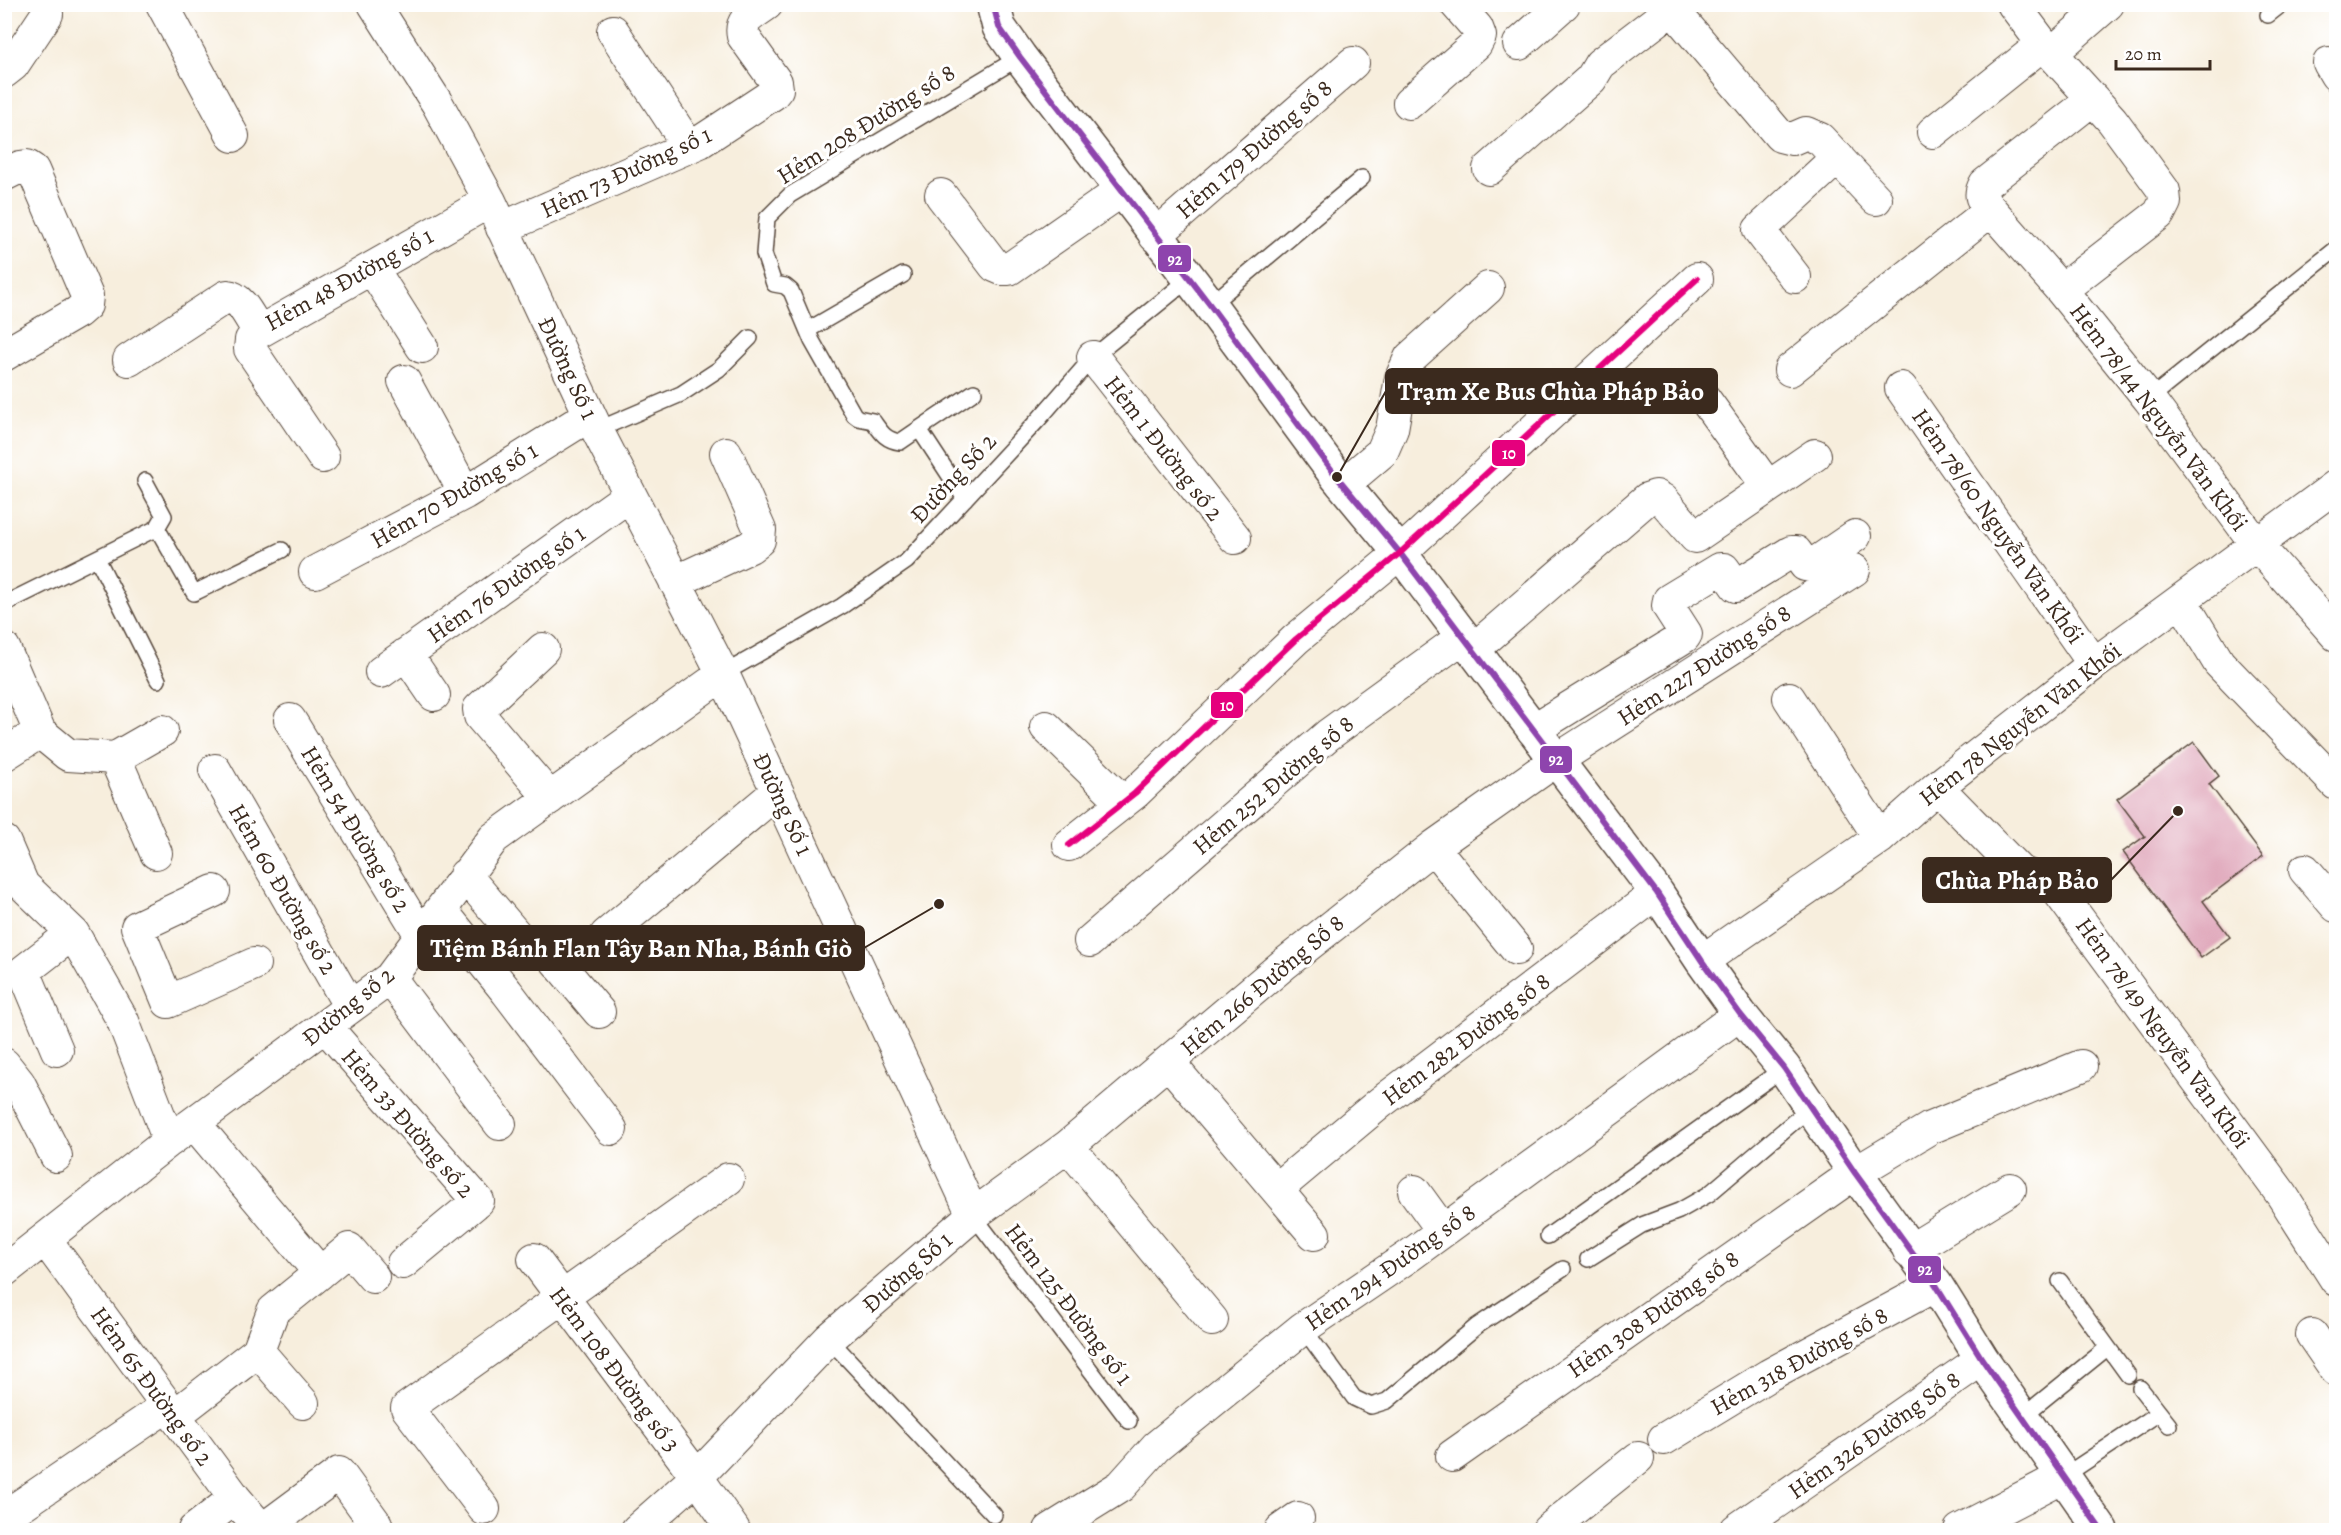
<svg xmlns="http://www.w3.org/2000/svg" width="2341" height="1535" font-family="Alegreya,serif">
	<style>
		.building { fill: #e0a8bb }
		.lines { fill: none; stroke-linecap: round; stroke-linejoin: round }
		.lane-casing { stroke: #57473b; stroke-width: 18 }
		.street-casing { stroke: #57473b; stroke-width: 34 }
		.secondary-casing { stroke: #57473b; stroke-width: 36 }
		.lane { stroke: #fff; stroke-width: 15 }
		.street { stroke: #fff; stroke-width: 32 }
		.secondary { stroke: #fff; stroke-width: 33 }
		.bus-1-casing { stroke: #fff; stroke-width: 10 }
		.bus-2-casing { stroke: #fff; stroke-width: 10 }
		.bus-1 { stroke: #8e44ad; stroke-width: 6 }
		.bus-2 { stroke: #e5007d; stroke-width: 6 }
		.labels { text-anchor: middle; stroke-width: 6; stroke-linejoin: round; paint-order: stroke }
		.street-label { font-size: 24px; fill: #3b2a1e; stroke: #fff }
		.leader { fill: none; stroke: #3b2a1e; stroke-width: 2 }
		.callout-dot { fill: #3b2a1e; stroke: #fff; stroke-width: 2 }
		.callout { fill: #3b2a1e; stroke: #3b2a1e; stroke-width: 2 }
		.callout-label { font-size: 26px; text-anchor: middle; font-weight: bold; fill: #fff }
		.line-badge { stroke: #fff; stroke-width: 2 }
		.badge-label { font-size: 16px; text-anchor: middle; font-weight: bold; fill: #fff }
	</style>
	<rect width="100%" height="100%" fill="#fff"/>
	<filter id="ink" filterUnits="userSpaceOnUse"><feTurbulence type="fractalNoise" baseFrequency=".0167" numOctaves="2"/><feDisplacementMap in="SourceGraphic" scale="12" xChannelSelector="R" yChannelSelector="G"/><feConvolveMatrix kernelMatrix="1 2 1 2 8 2 1 2 1" color-interpolation-filters="sRGB"/></filter>
	<filter id="wash" filterUnits="userSpaceOnUse"><feTurbulence type="fractalNoise" baseFrequency=".008" numOctaves="4" result="noise"/><feDisplacementMap in="SourceGraphic" scale="24" xChannelSelector="R" yChannelSelector="G"/><feGaussianBlur stdDeviation="1.35" result="paint"/><feColorMatrix in="noise" values="0 0 0 0 0 0 0 0 0 0 0 0 0 0 0 0 0 1.4 0 .05"/><feComposite in="paint" operator="in"/></filter>
	<g filter="url(#wash)">
		<rect width="100%" height="100%" fill="#f7eedd"/>
		<g id="blocks">
			<path class="building" d="M2194,742L2219,776L2209,784L2263,856L2203,901L2230,937L2201,958L2123,852L2145,836L2117,799Z"/>
		</g>
	</g>
	<g filter="url(#ink)">
		<use href="#blocks" fill-opacity="0" stroke="#57473b" stroke-width="1.5"/>
		<g class="lines">
			<g class="lane-casing">
				<path id="lane" d="M2268,15L2282,4
					M1210,305L1362,178
					M808,330L903,275
					M2149,399L2336,249
					M919,429L974,392
					M597,430L681,394L719,369L750,338
					M145,481L164,516L157,528
					M965,499L919,429L900,442C885,440 881,432 873,421L858,418L854,415L812,341L791,291L785,286L774,284L764,254L767,218L790,195L1020,57
					M97,558L158,680
					M4,604L157,528L194,593L282,550
					M723,674L842,606L907,561L1038,420L1093,357L1189,279
					M973,1215L1129,1421
					M1548,1236L1784,1068
					M1588,1259L1642,1225L1679,1211L1709,1194L1811,1107
					M2060,1281L2128,1375
					M1303,1328L1354,1398L1371,1406L1387,1401L1477,1326L1563,1269
					M829,1339L994,1515
					M2140,1388L2169,1425
					M2023,1416L2107,1348
					M2064,1476L2159,1413"/>
			</g>
			<g class="street-casing">
				<path id="street" d="M162,4L233,136
					M374,4L437,103L490,201L597,430L723,674L973,1215L829,1339L697,1477L734,1530
					M1668,4L1780,136L1792,139L1806,133L1820,139L1876,199
					M2013,4L2043,44L2112,120L2164,191L2165,202L2159,214L2061,290
					M613,31L689,147
					M1519,44L1564,4
					M2052,53L2108,4
					M2329,63L2336,75
					M4,72L13,65L47,14
					M1409,103L1476,44L1480,36L1477,28L1456,4
					M1933,132L2043,44
					M1489,169L1591,79L1600,64L1672,9
					M4,175L20,167L27,166L33,170L87,296L86,305L78,312L4,355
					M941,195L995,266L1002,269H1009L1121,191
					M1991,210C1982,200 1978,196 1985,184L2093,99
					M502,228L700,142L773,94L777,89L776,82L743,36C739,19 754,14 767,4
					M1155,236L1353,63
					M372,268L422,347
					M1795,277L1759,230L1838,157
					M259,332L251,340L250,349L323,457
					M1093,357L1235,538
					M129,360L227,296C242,297 251,321 259,332L490,201
					M1790,370L1991,210L2061,290L2149,399L2257,545L2336,635
					M404,381L465,493
					M1696,387L1768,487
					M1901,388L2094,664
					M1343,485L1382,452L1392,429L1401,378L1410,358L1488,288
					M315,572L465,493L590,415
					M675,582L750,547L759,540L760,530L726,453
					M2181,600L2219,663L2336,784
					M4,648L40,732L4,755
					M543,649L479,709L480,716L550,798
					M1473,650L1647,499L1656,496L1663,500L1695,537L1815,455
					M406,654L434,695
					M381,672L630,495
					M1789,698L1880,838
					M290,720L422,937
					M1046,727L1123,802
					M1533,730L1684,637L1686,634L1668,606L1669,600L1720,569H1724L1736,586L1791,552H1796L1805,565L1811,566L1855,536
					M40,732L68,755L115,758L162,731
					M115,758L156,853
					M215,770L350,1007
					M1937,787L2019,871L2055,887L2282,1195L2336,1280
					M4,841L23,885L73,933L123,1021L169,1141
					M1069,845L1135,793L1296,639L1400,553L1697,279
					M1433,847L1516,949
					M2305,870L2336,906
					M465,875L523,943L540,942L599,1012
					M214,891L137,927L168,1002L254,964
					M441,910L507,992L611,1129
					M606,935L777,792
					M1090,941L1328,735L1463,637
					M1702,961L1880,838L1937,787L2094,664L2336,486
					M390,978L500,1124
					M325,1026L478,1201L403,1263
					M57,1050L24,971L73,933
					M1169,1063L1314,1234
					M4,1064L19,1083L56,1156
					M194,1123L320,1273L273,1311L258,1351
					M1068,1146L1212,1320
					M1277,1189L1380,1103L1657,893
					M1414,1191L1443,1231
					M973,1215L1068,1146L1283,965L1433,847L1555,761L1854,570
					M45,1239L235,1498L262,1530
					M1909,1251L2010,1189
					M534,1259L697,1477L637,1530
					M4,1271L169,1141L390,978L494,838L723,674
					M320,1273L349,1249L373,1277
					M2312,1335L2336,1370
					M174,1416L258,1351L303,1403
					M1664,1439L1769,1375L1936,1285
					M1452,1456L1855,1173L1930,1128L2081,1066
					M484,1509L407,1408L728,1179
					M4,1517L167,1406
					M194,1530L235,1498
					M262,1530L339,1473L376,1524
					M1050,1530L1121,1486L1156,1447L1303,1328L1409,1256L1740,1014
					M1281,1530L1298,1518
					M1548,1530L1638,1458
					M1736,1530L1982,1359
					M1960,1530L2064,1476"/>
			</g>
			<g class="secondary-casing">
				<path id="secondary" d="M993,4L999,27L1020,57L1210,305L1337,477L1400,553L1657,893L1702,961L1740,1014L1784,1068L1855,1173L1936,1285L1982,1359L2101,1530"/>
			</g>
			<use href="#lane" class="lane"/>
			<use href="#street" class="street"/>
			<use href="#secondary" class="secondary"/>
			<g class="bus-1-casing">
				<path id="bus-1" d="M993,4L999,27L1020,57L1210,305L1337,477L1400,553L1657,893L1702,961L1740,1014L1784,1068L1855,1173L1936,1285L1982,1359L2101,1530"/>
			</g>
			<g class="bus-2-casing">
				<path id="bus-2" d="M1069,845L1135,793L1296,639L1400,553L1697,279"/>
			</g>
			<use href="#bus-1" class="bus-1"/>
			<use href="#bus-2" class="bus-2"/>
		</g>
	</g>
	<g class="labels">
		<g class="street-label">
			<text transform="translate(866 124) rotate(-32)" y="8">Hẻm 208 Đường số 8</text>
			<text transform="translate(1254 149) rotate(-41)" y="8">Hẻm 179 Đường số 8</text>
			<text transform="translate(626 172) rotate(-25)" y="8">Hẻm 73 Đường số 1</text>
			<text transform="translate(349 279) rotate(-29)" y="8">Hẻm 48 Đường số 1</text>
			<text transform="translate(568 368) rotate(65)" y="8">Đường Số 1</text>
			<text transform="translate(2159 417) rotate(53)" y="8">Hẻm 78/44 Nguyễn Văn Khối</text>
			<text transform="translate(1164 448) rotate(52)" y="8">Hẻm 1 Đường số 2</text>
			<text transform="translate(953 478) rotate(-47)" y="8">Đường Số 2</text>
			<text transform="translate(454 495) rotate(-30)" y="8">Hẻm 70 Đường số 1</text>
			<text transform="translate(1998 526) rotate(55)" y="8">Hẻm 78/60 Nguyễn Văn Khối</text>
			<text transform="translate(506 584) rotate(-35)" y="8">Hẻm 76 Đường số 1</text>
			<text transform="translate(1704 665) rotate(-33)" y="8">Hẻm 227 Đường số 8</text>
			<text transform="translate(2020 724) rotate(-38)" y="8">Hẻm 78 Nguyễn Văn Khối</text>
			<text transform="translate(1273 785) rotate(-40)" y="8">Hẻm 252 Đường số 8</text>
			<text transform="translate(783 804) rotate(65)" y="8">Đường Số 1</text>
			<text transform="translate(356 829) rotate(59)" y="8">Hẻm 54 Đường số 2</text>
			<text transform="translate(283 889) rotate(60)" y="8">Hẻm 60 Đường số 2</text>
			<text transform="translate(1262 985) rotate(-40)" y="8">Hẻm 266 Đường Số 8</text>
			<text transform="translate(348 1006) rotate(-39)" y="8">Đường số 2</text>
			<text transform="translate(2163 1033) rotate(54)" y="8">Hẻm 78/49 Nguyễn Văn Khối</text>
			<text transform="translate(1466 1039) rotate(-37)" y="8">Hẻm 282 Đường số 8</text>
			<text transform="translate(408 1123) rotate(49)" y="8">Hẻm 33 Đường số 2</text>
			<text transform="translate(1390 1267) rotate(-35)" y="8">Hẻm 294 Đường số 8</text>
			<text transform="translate(907 1272) rotate(-41)" y="8">Đường Số 1</text>
			<text transform="translate(1069 1304) rotate(53)" y="8">Hẻm 125 Đường số 1</text>
			<text transform="translate(1653 1314) rotate(-35)" y="8">Hẻm 308 Đường số 8</text>
			<text transform="translate(1799 1361) rotate(-29)" y="8">Hẻm 318 Đường số 8</text>
			<text transform="translate(615 1369) rotate(53)" y="8">Hẻm 108 Đường số 3</text>
			<text transform="translate(152 1386) rotate(54)" y="8">Hẻm 65 Đường số 2</text>
			<text transform="translate(1874 1435) rotate(-35)" y="8">Hẻm 326 Đường Số 8</text>
		</g>
	</g>
	<path class="leader" d="M1337 477L1386 391M2178 811L2111 880M939 904L864 948"/>
	<g class="callout-dot">
		<circle cx="1337" cy="477" r="6"/>
		<circle cx="2178" cy="811" r="6"/>
		<circle cx="939" cy="904" r="6"/>
	</g>
	<g class="callout">
		<rect x="1386" y="369" width="331" height="44" rx="6"/>
		<rect x="1923" y="858" width="188" height="44" rx="6"/>
		<rect x="418" y="926" width="446" height="44" rx="6"/>
	</g>
	<g class="callout-label">
		<text x="1551" y="400">Trạm Xe Bus Chùa Pháp Bảo</text>
		<text x="2017" y="889">Chùa Pháp Bảo</text>
		<text x="641" y="957">Tiệm Bánh Flan Tây Ban Nha, Bánh Giò</text>
	</g>
	<g class="line-badge">
		<rect x="1157" y="244" width="35" height="29" rx="6" fill="#8e44ad"/>
		<rect x="1491" y="439" width="35" height="28" rx="6" fill="#e5007d"/>
		<rect x="1210" y="691" width="34" height="28" rx="6" fill="#e5007d"/>
		<rect x="1539" y="745" width="34" height="29" rx="6" fill="#8e44ad"/>
		<rect x="1907" y="1255" width="35" height="29" rx="6" fill="#8e44ad"/>
	</g>
	<g class="badge-label">
		<text x="1175" y="265">92</text>
		<text x="1509" y="459">10</text>
		<text x="1227" y="711">10</text>
		<text x="1556" y="765">92</text>
		<text x="1925" y="1275">92</text>
	</g>
	<rect width="2341" height="1535" fill="none" stroke="#fff" stroke-width="24"/>
	<path d="M2116 60v9h94v-9" fill="none" stroke="#3b2a1e" stroke-width="3"/>
	<text x="2125" y="60" font-size="18" fill="#3b2a1e" stroke="#ffffff" stroke-width="4.5" paint-order="stroke">20 m</text>
</svg>
